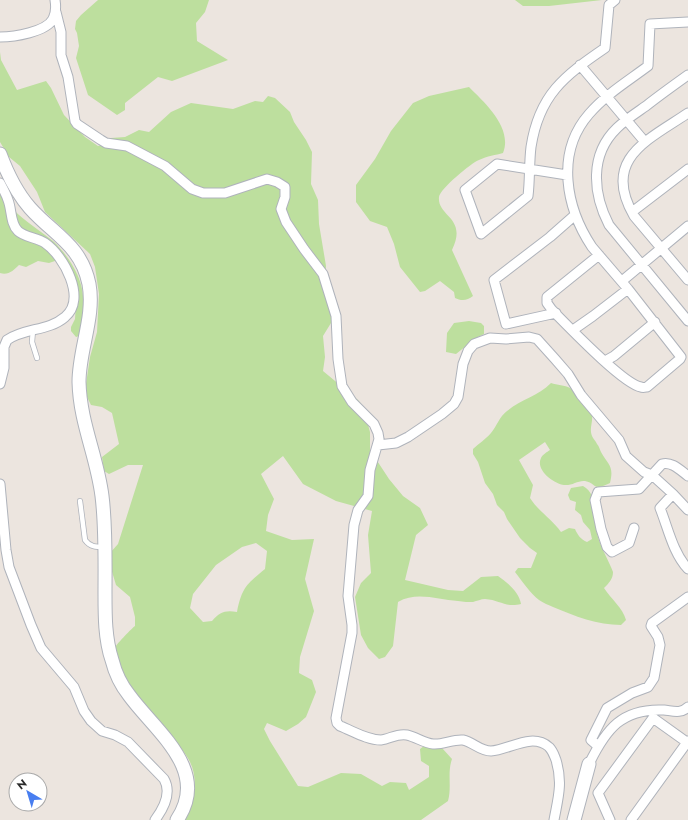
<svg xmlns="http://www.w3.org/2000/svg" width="688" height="820" font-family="Jost,sans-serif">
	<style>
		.green { fill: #bddf9e; fill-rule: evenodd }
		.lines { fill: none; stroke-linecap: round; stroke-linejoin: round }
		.lane-casing { stroke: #afb3bb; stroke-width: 6 }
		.street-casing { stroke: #afb3bb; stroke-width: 11 }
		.secondary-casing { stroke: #afb3bb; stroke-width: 15 }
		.lane { stroke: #fff; stroke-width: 4.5 }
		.street { stroke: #fff; stroke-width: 9 }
		.secondary { stroke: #fff; stroke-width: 13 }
	</style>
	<rect width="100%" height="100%" fill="#ece5df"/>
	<path class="green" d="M98,0H209L205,12L196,23L197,41L228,60L172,81L158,77L125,103V110L117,115L88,95L76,58L79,46L77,33L75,29L76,21L81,15Z
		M515,0H602L549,6H523Z
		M0,52L1,60L17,90L46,81L51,88L64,115L85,137L98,146L103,145L111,138L125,137L139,130L149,132L171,112L191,103L233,109L255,101L263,102L268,96L275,98L290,112L294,122L306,140L312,152L311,184L318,200L319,224L326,266L324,288L331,310V323L323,336L325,357L323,371L358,400L363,406L370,432V450L389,479L403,496L420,508L428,525L416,535L405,580L448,590L463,591L481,577L498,576C508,583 519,592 521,604C506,608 500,600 485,599C481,599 477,601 473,602C469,602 463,602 458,601C438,600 417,591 398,602L393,646L385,657L379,659L368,648L361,635L355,597L361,583L371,573L368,535L372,511L336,501L303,484L283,456L261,474L274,499L268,515L266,531L292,540L314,539L305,579L314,611L300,657L299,673L312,680L316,692L306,717L298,724L286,731L267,723L264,729L270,741L298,786L308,787L341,773L361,774L382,786L390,782L406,783L409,790L429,777V766L421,761L420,749L424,746L442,748L452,759C447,773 452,787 448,801L421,820H184C194,803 199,780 190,762C185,752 177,743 170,735C151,712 132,693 120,666C117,660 113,653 116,646C117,644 132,628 135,626V617L130,597L116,585L110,565V553L118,544L143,465H128L109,474L104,471L102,457L119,444L112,413L102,407L91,405L87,397L86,384L90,357L97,332L99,294L95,267L90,254L45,212L37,192L20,166L9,157L0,142ZM256,543L267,551L265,569C247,584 242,587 237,612C225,610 220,612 212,621L203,622L190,608L193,594L216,565L242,547Z
		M469,87C485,103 513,128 503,153C496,155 487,156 479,160C471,163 440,189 439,197C437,217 468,217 452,250L473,296C467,301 461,301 455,298L454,292L440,281L425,291L420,292L400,267L394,244L387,227L370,221L356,202V185L375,159L391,131L413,103L429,96Z
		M0,190C6,198 11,208 19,215C29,224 42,232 53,241C67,254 82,276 83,296C85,310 81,323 79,336L76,337L71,331V327L75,319L76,304L61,259L49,263L38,261L26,267L19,265C14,270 8,276 0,273Z
		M469,321L481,323L484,326V334L476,338L456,354L446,352L447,333L454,323Z
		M551,383C557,385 565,385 570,388C578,392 585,408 592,415C593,423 589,428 592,436C593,439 596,441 597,444C599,446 600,450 601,452C609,466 614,466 610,483C592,492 597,483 585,481C578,480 572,486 564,485C554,484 535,470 541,458C542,455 547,452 550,450L545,442L519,460L533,485L530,498C539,512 552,519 561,532L569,528L575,529C577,534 581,540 587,542L592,539L590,530L583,522L581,515L575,510L576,502L570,500L568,495L571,488L583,486C600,495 593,522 598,537C601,548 609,561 613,572C613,579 609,583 604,588C611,599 623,608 626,620L621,625C598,625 574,616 553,607C549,605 543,603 539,600C530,593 522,581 515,572L518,568H531L537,553L530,548L520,538L507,519L504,512L497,505L493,494L485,483L478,462L473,454V449C479,443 485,440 491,433C497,426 499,417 507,411C520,400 538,396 551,383Z"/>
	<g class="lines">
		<g class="lane-casing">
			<path id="lane" d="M33,330L32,342L37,358
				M80,501L85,540C90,547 96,547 104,547"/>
		</g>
		<g class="street-casing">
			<path id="street" d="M56,12L61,32V55L68,77L75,121L77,124L101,140L106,143L127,146L165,166L192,189L203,193H225L267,179L277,182L285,187V197L281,209L286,222L304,249L323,274L336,316L338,359L342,386L352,402L374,424L378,433L379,439L370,470L368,496L358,510L354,525L348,596L352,625V633L336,718L337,723L340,726C353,731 367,740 381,740C390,739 397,733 407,735C416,737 424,743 433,744C443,745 453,739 463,740C473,742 480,751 491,751C509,750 532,732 549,747C553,751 554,755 556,760C563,783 558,798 554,820
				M0,37C14,37 46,32 53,19C56,13 56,6 55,0
				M580,65L645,142
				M688,75C674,85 660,95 646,106C636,113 625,120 617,128C589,155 593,194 609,225L688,321
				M688,113C648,140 601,159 634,216L688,280
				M567,175L497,164L465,190L481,234L528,196C530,180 529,163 531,147C539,95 564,76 605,48L609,5L615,0
				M0,183C3,189 6,194 8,200C12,210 10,223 18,231C24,237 38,238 45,243C64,256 87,299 65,317C49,331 24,328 7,340L4,347V368L0,384
				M632,212L688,169
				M599,255L547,297V303L552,310C567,325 623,384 641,387C643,388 646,387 647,387L680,359L681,357L628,289L592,247C566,208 555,153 589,114C605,95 628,81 648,66L650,24L688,22
				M622,281L688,226
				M556,313L506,324L494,280L550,237L575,215
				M573,330L593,316L628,289
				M605,361L614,356L655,322
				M378,445L396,443L408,437L442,414L454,404L458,397L463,364L468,351L474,344L490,338L506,339L529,337L537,339L555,359L568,374L581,395L619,440L626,456L644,472L652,475L673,494
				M0,484L6,550L9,567L31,625L41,648L74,687L84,711L91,721L102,731L115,735L128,742L164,779C172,793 164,808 155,820
				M688,510L673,494L660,508C668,528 673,553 688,569
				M634,528L629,543L612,552L607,547L601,529L595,500L598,492L639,489L662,464C672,461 681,471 688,476
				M598,746L591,740L607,708L632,693L648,687L654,678L660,645L658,637L651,626L652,623L688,597
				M589,764C606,729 622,708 664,710C673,711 681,714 688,707
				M610,820L598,793L653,718L688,743
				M631,820L688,741"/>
		</g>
		<g class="secondary-casing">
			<path id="secondary" d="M0,154C7,173 16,192 30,208C54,235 81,245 89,284C95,317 79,349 79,382C80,423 97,456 102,496C106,528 105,562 105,594C105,616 105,639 112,660C115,672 121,685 129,695C155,731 211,770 177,820
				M574,820L589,764"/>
		</g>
		<use href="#lane" class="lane"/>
		<use href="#street" class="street"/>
		<use href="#secondary" class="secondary"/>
	</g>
	<g transform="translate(28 792) rotate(322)"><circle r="19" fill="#ffffff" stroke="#aaaaaa"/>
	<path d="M0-3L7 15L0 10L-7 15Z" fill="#487ef0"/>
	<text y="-6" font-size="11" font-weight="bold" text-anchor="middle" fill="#2b2b2b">N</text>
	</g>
</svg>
